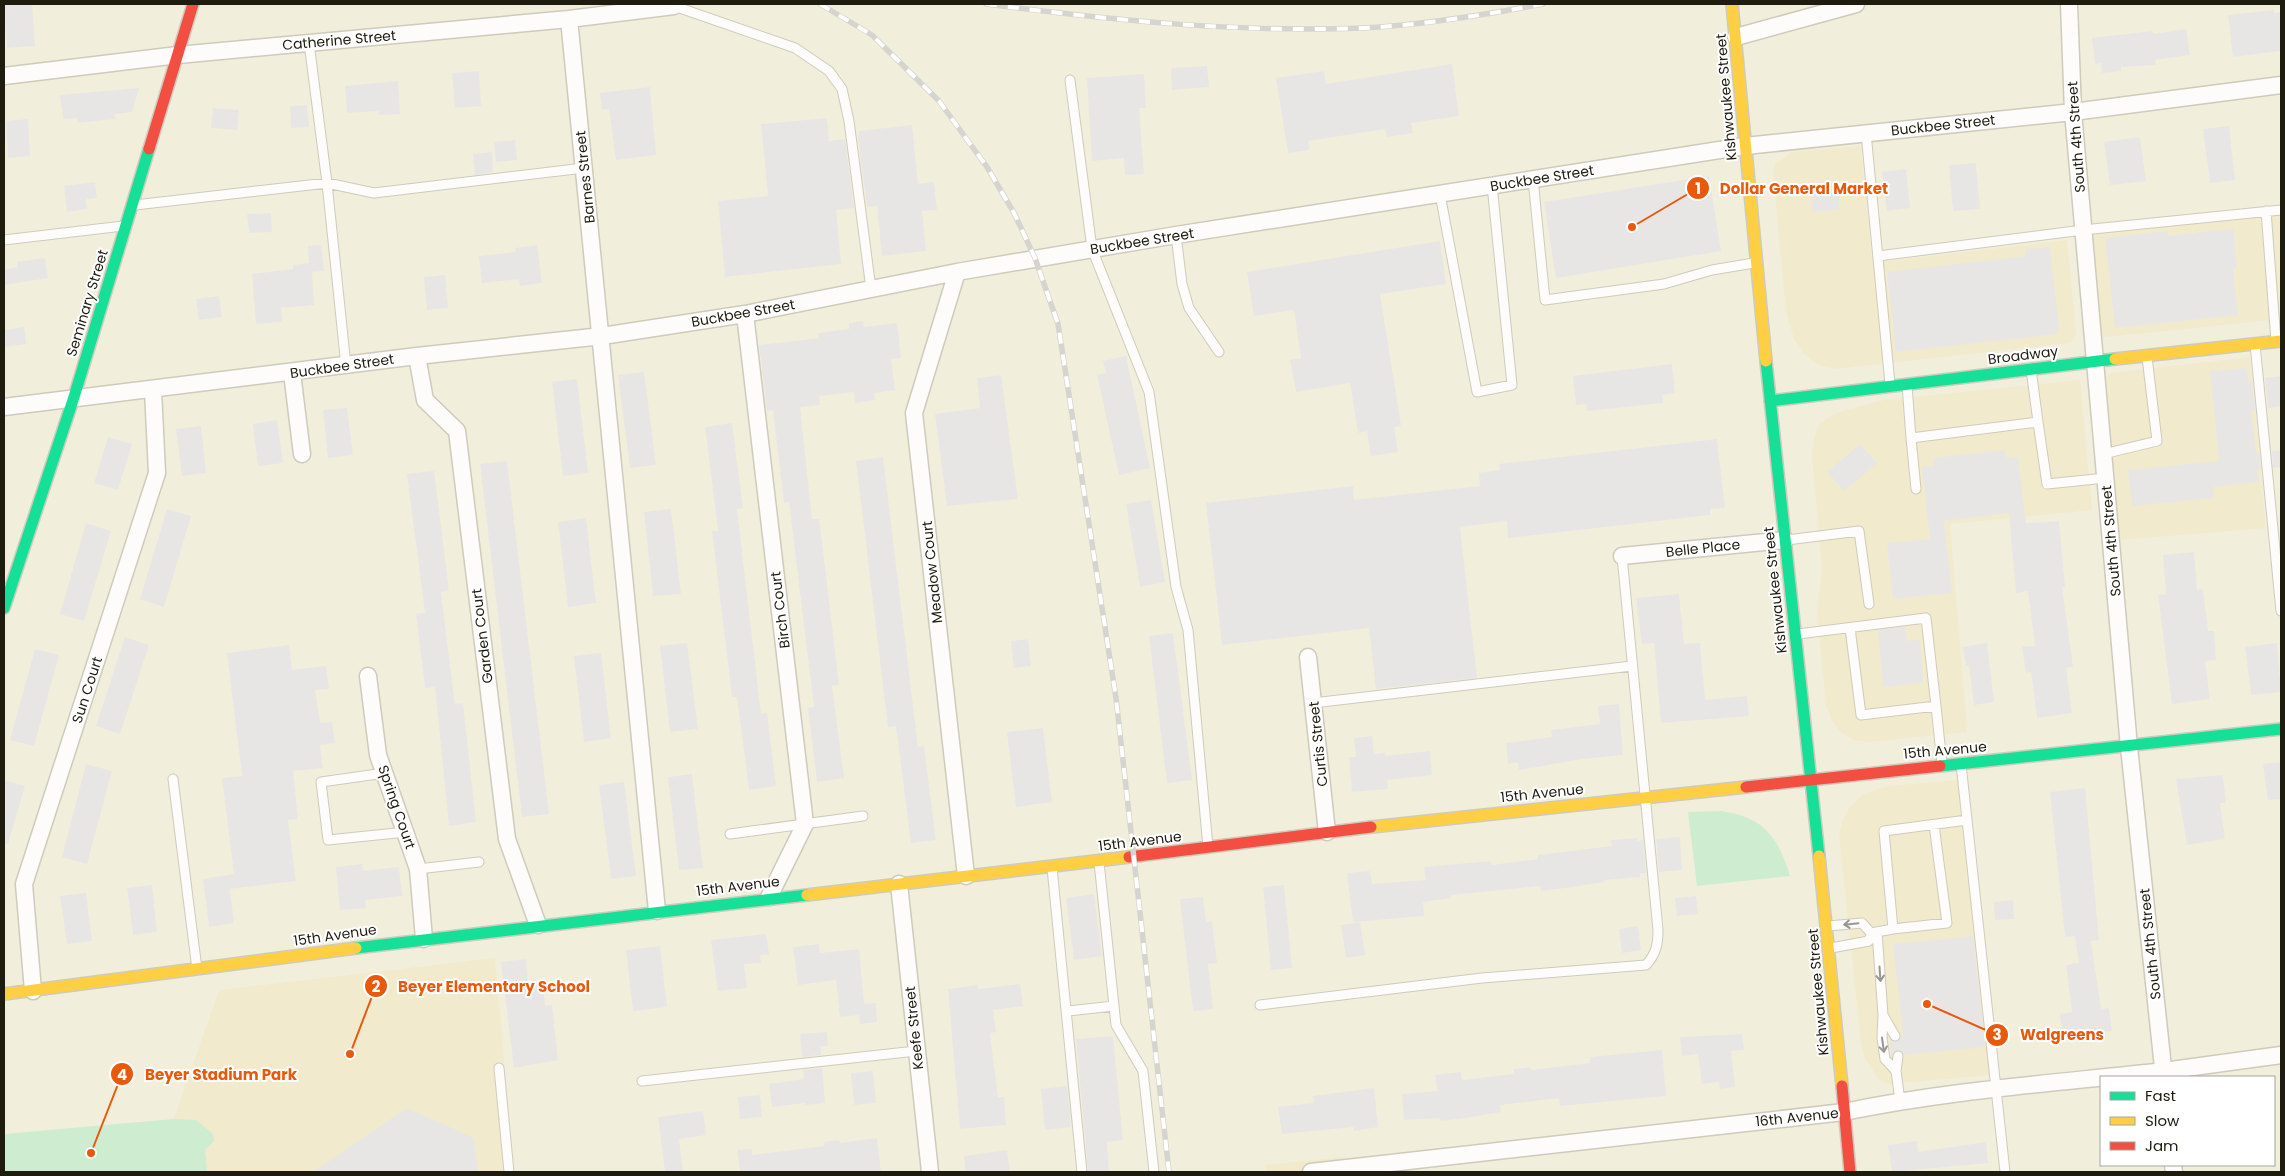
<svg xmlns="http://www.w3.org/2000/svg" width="2285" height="1176" font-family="Poppins,sans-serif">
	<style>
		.built { fill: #f1eacc }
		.green { fill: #cdecd0 }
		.building { fill: #e8e6e5 }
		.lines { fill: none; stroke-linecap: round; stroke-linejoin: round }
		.lane-casing { stroke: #cecbbc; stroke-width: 11 }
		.street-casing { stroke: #cecbbc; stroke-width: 19 }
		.fast-casing { stroke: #cecbbc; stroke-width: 14 }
		.slow-casing { stroke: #cecbbc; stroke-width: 14 }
		.jam-casing { stroke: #cecbbc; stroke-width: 14 }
		.lane { stroke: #fdfcfa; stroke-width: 9 }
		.street { stroke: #fdfcfa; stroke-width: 16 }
		.fast { stroke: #16e098; stroke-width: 11 }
		.slow { stroke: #ffcf43; stroke-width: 11 }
		.jam { stroke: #f24e42; stroke-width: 11 }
		.rail-casing { stroke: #d5d4ce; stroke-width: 5.5 }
		.rail { stroke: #fff; stroke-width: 4; stroke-dasharray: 11; stroke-linecap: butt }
		.oneway { stroke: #999790 }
		.labels { text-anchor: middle; stroke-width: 4; stroke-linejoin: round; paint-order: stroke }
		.street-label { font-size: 14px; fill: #1e1b0f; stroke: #fff }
		.leader { fill: none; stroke: #e8590c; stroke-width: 2 }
		.callout-dot { fill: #e8590c; stroke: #fff; stroke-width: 2 }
		.mark-label { font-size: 15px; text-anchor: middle; font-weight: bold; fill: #fff }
		.callout-label { font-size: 15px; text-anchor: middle; font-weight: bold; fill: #e8590c; stroke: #fff; stroke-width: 4; stroke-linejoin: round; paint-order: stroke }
	</style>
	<rect width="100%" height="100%" fill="#f2eedc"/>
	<path class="built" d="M1861,146L1872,263L2067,240L2076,333L2074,340L2068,343L1834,369L1818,365L1803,353L1794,339L1786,311L1773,173L1775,164L1792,152Z
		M2281,214V319L2108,337L2101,335L2092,235Z
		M2250,357L2266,528L2119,540L2103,385L2106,378L2111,373Z
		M2080,380L2092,510L1950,524L1967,732L1869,742L1854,740L1841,732L1832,721L1826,705L1817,612L1822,570L1812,456L1814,438L1820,423L1836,413L1884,400Z
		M1958,780L1990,1075L1889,1084L1878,1079L1864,1056L1861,1043L1839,835L1842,821L1849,808L1861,796L1874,790L1889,786Z
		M495,958L514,1172H179L174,1119L219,990Z
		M1344,1157L1346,1172H1266L1265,1165Z"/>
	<path class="green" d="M1721,811C1763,817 1778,836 1790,876L1697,886L1688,812Z
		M174,1119L196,1120L213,1134L214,1141L205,1150L207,1172H4V1134Z"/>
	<path class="building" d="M4,4H32L35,46L7,48Z
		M2274,10V13L2281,12L2280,51L2233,57L2228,15Z
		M2186,29L2190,55L2155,60L2156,65L2121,67V71L2102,73L2101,63L2095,64L2092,38L2153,31V34Z
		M1452,64L1459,116L1411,123L1413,133L1387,137L1385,129L1308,141L1310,150L1288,153L1276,78L1324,71L1326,84Z
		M1207,66L1209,87L1172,90L1171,68Z
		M479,71L481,106L455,108L452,73Z
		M1144,74L1146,108H1139L1144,174L1125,175L1124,158L1092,161L1087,78Z
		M398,81L400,114L379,115V111L347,113L345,86Z
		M650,87L656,155L616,160L609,109L602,110L600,93Z
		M139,88L132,112L114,114L115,119L78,123L77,118L63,119L60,95Z
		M307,105L309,127L291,128L290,106Z
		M213,108L239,110L237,130L211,128Z
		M827,118L829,141L845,139L854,208L836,210L841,264L725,277L718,201L768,196L761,124Z
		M28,119L30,156L8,158L6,121Z
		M912,125L918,184L934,182L937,210L922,211L926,251L882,256L877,206L867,207L858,138L859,131Z
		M2229,126L2235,180L2210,183L2203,129Z
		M2140,137L2146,181L2110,185L2104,142Z
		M515,140L517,160L496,162L494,142Z
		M492,152L493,172L475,175L473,154Z
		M1976,163L1980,209L1953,211L1949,165Z
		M1906,169L1910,208L1887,211L1882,172Z
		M1709,176L1721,251L1556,278L1544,202Z
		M95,182L97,198L86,199L87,209L67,212L64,186Z
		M1837,188L1840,209L1813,212L1810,191Z
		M271,213L272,232L249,233L247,214Z
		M2233,229L2237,268H2233L2238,315L2115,328L2105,238L2167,231L2168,236Z
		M1440,241L1446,284L1380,294L1401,426L1394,427L1398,452L1371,456L1367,431L1358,433L1350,383L1296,392L1290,360L1301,358L1294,310L1254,316L1247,272Z
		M321,245L324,271L312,272L314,305L281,308L282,322L256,324L252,274L293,269V265L309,263L308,246Z
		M537,245L542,283L520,286L519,279L482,283L479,256L516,252L515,248Z
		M2050,247L2059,329L2056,334L1896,352L1887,272L2026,256L2025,249Z
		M45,258L48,278L4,285V270L18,267L17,262Z
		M445,275L448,308L427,310L424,277Z
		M219,296L222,317L199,320L196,299Z
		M863,321L864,327L897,323L901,358L891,359L895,390L874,393L875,400L855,403L854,392L819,396L820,405L800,407L812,519H819L828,592L839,685L832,686L844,778L817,782L808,708L814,707L789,502L784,503L773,410L767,411L759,345L819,338L818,333L849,329V323Z
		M24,327L26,344L4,347V330Z
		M1126,356L1150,468L1119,475L1097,375L1106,373L1103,361Z
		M1672,364L1675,393L1662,395L1663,403L1587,411L1586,404L1576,405L1573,376Z
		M2247,368L2248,381L2252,380L2255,410L2251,411L2256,453L2259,452L2261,469H2257L2259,482L2213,487L2214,498L2132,506L2128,470L2219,461L2210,371Z
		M644,372L656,465L630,468L618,375Z
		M1001,375L1018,499L947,506L935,414L980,408L977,378Z
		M2281,376V406L2268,408L2265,378Z
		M577,379L588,473L563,476L552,382Z
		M347,408L353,455L328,458L323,410Z
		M277,420L283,463L258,466L253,424Z
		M732,423L743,508L737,509L761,714L767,713L776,786L749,790L737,697H732L712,531H718L705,427Z
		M201,426L206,473L182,476L176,429Z
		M108,437L132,444L118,490L94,483Z
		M1717,439L1725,508L1710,509V515L1508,538L1507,521L1460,527L1477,678L1376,689L1369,628L1222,645L1206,503L1353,486L1354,500L1480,486L1479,473L1500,470L1499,464Z
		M1860,444L1877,463L1844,491L1827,472Z
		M2005,450L2006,458L2018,457L2026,523L2059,521L2065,587H2062L2073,667L2066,668L2072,713L2037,718L2031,672L2026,673L2022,647L2035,646L2028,591L2016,593L2009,513L1944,521L1952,593L1893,599L1887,543L1930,539L1922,467L1934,466L1933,458Z
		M2281,450V467L2273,468L2272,451Z
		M883,457L918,747L924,746L936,840L911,843L896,726L888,727L856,461Z
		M507,461L549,814L522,817L480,464Z
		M434,471L449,591L441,592L455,704L463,703L476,822L449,826L435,687L425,688L416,614L425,613L407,474Z
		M1151,500L1165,582L1140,587L1126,504Z
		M167,509L191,516L164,607L140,599Z
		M671,509L681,594L653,596L644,512Z
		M586,518L596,603L568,607L558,522Z
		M86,523L111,531L84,621L60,614Z
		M2194,552L2197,590L2203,589L2208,631H2214L2216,660L2205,661L2210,699L2172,704L2158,595L2166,594L2163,555Z
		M1679,594L1684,644L1700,643L1705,700L1747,696L1749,716L1661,723L1654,643L1642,644L1636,598Z
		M1905,627L1907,641L1920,640L1923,683L1883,687L1878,630Z
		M1173,633L1192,780L1167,783L1149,636Z
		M125,637L149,645L120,734L96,726Z
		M1028,639L1031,666L1014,668L1011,641Z
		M687,643L698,729L670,732L660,646Z
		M1987,643L1994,702L1974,705L1969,665L1966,666L1963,647Z
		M2277,643L2281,692L2251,695L2245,647Z
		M289,645L292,670L326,666L329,689L315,690L320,723L332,722L335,743L320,745L323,768L293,771L298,819L288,820L296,881L230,889L234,923L209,927L203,879L234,874L222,778L242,776L227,653Z
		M35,649L59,655L34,746L10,740Z
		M601,653L611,738L584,742L574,656Z
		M1619,704L1623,755L1582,759L1519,770L1518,762L1508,764L1506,743L1552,737L1551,730L1600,724L1598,706Z
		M1043,728L1052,802L1016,807L1007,732Z
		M1372,736L1374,754L1385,753V756L1430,751L1432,775L1387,780L1388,789L1352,792L1349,757H1356L1354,738Z
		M2281,762V799L2268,800L2263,764Z
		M86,764L112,771L87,864L62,857Z
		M692,774L703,868L679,870L668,777Z
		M2223,775L2226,803H2220L2225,839L2187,845L2176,779Z
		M4,780L25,786L8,844H4Z
		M624,782L636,876L611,879L599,785Z
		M2085,788L2099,940L2091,941L2101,1009L2109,1008L2112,1031L2063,1037L2060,1014L2072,1012L2066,965L2079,963L2075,936L2065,937L2050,792Z
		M1680,837L1682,870L1659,872L1656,839Z
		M1637,838V841L1643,840L1646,873H1640V877L1604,880L1605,882L1565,888L1541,891L1540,886L1451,895V898L1423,902L1424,916L1353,922L1347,873L1370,871L1372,884L1426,880L1424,867L1491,861L1492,865L1538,859V855L1612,846L1611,840Z
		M362,864L363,871L399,867L402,896L365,900L366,908L340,910L336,867Z
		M152,885L157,932L133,935L127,888Z
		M1284,885L1292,968L1271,970L1263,887Z
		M86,893L92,941L67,944L60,896Z
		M1094,894L1102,956L1074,960L1066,898Z
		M1696,896L1698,914L1677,916L1675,898Z
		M1203,897L1206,922L1212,921L1217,963L1208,964L1213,1009L1193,1011L1180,899Z
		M2013,900L2014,919L1995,920L1994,902Z
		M1360,922L1365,955L1346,958L1341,925Z
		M1638,926L1641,950L1622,953L1619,929Z
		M766,934L769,954L760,955L761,963L744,964L747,988L718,991L711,940Z
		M1973,936L1985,1047L1904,1055L1898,1050L1893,1052L1891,1057L1889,1038L1895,1042L1903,1035L1893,944Z
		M819,944L820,953L859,949L864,1004L876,1003L877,1022L860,1024L859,1015L840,1017L836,980L798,985L793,947Z
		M660,946L667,1007L633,1011L626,950Z
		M526,959L528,984L543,982L545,1006L552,1005L558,1060L514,1068L501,962Z
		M1020,984L1023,1006L993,1010L996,1032L990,1033L998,1097H1004L1006,1125L960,1129L948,989L978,985V989Z
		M827,1032L828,1046H820L821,1055L802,1057L800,1034Z
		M1742,1034L1744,1050L1731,1051L1735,1087L1720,1089L1719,1082L1702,1084L1698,1054L1682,1056L1680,1037Z
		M1113,1036L1123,1140L1107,1142L1109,1172H1088L1076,1039Z
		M1662,1050L1666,1096L1560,1106L1559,1098L1500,1105L1501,1112L1466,1118L1441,1121L1440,1118L1404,1120L1402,1094L1437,1091L1435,1075L1461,1072L1462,1080L1514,1074V1069L1530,1067L1531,1070L1590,1063V1057Z
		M822,1068L825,1103L805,1105V1103L772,1107L769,1084L804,1079L803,1070Z
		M873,1071L876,1103L854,1105L851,1073Z
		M1067,1086L1071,1127L1045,1130L1041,1089Z
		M1374,1088L1378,1127L1354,1131V1127L1282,1134L1278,1107L1314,1103L1313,1096Z
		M760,1095L762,1117L740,1119L738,1097Z
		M407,1108L474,1138L478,1172H313Z
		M703,1111L706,1135L679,1139L683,1172H665L658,1117Z
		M877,1138L881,1172H740L737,1150L752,1149V1155L824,1146V1142L839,1140L840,1143Z
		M1917,1141L1918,1152L1986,1142L1988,1163L1892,1172L1888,1145Z
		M1007,1150L1010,1172H965L964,1156Z"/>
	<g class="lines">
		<g class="lane-casing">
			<path id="lane" d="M674,6L795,48L829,71L842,89L849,121L871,289
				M309,43L327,183L346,366
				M1070,80L1092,249L1149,392L1176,587L1188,630L1208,847
				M1866,133L1890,384
				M1533,179L1545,300L1664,284L1712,270L1754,263
				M1440,194L1477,392L1512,385L1492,185
				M135,205L327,183L374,193L584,168
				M2266,211L2276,341
				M1176,235L1182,284L1189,308L1219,352
				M4,240L123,226
				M1878,256L2083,230L2281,210
				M2255,344L2281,611
				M1907,385L1911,438L2038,422L2031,369
				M2038,422L2047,484L2106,478
				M1911,438L1916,489
				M2103,454L2157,441L2147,357
				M1787,540L1859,531L1869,604
				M1798,634L1926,618L1936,706L1861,715L1850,628
				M1313,703L1632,666
				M1936,706L1942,764
				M1961,764L2005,1172
				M385,773L321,782L328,840L406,832
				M173,779L197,969
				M730,834L863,816
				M1099,862L1116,1025L1143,1071L1154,1172
				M1052,868L1082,1172
				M418,869L479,862
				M1828,926L1862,923L1871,933
				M1893,929L1947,923L1934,825
				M1877,932L1883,1015L1882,1038L1885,1059L1896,1071
				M1871,933L1893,929L1884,831L1967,820
				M1831,948L1869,941L1871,933
				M1260,1005L1482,978L1646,965C1656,954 1658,945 1658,930L1622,556
				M1068,1011L1114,1006
				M1883,1015L1895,1036
				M1898,1056L1896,1071L1900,1101
				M499,1068L509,1172
				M642,1081L916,1051"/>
		</g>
		<g class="street-casing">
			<path id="street" d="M2069,4L2073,112L2129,747L2164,1077
				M569,19L657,911
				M1736,37L1856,4
				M4,76L178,55L569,19L674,6
				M957,272L914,413L966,876
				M745,314L805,824L769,897
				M417,356L425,400L457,431L507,839L538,925
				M292,373L302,454
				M4,407L417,356L602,336L745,314L957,272L1176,235L1745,146L2073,112L2281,85
				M1622,556L1785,540
				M1308,657L1327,832
				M368,676L378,755L418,869L424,939
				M899,884L930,1172
				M33,991L24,884L157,473L153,390
				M2173,1165L2174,1172
				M1311,1172L1844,1112C1950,1090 2057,1083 2164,1071C2203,1066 2242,1060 2281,1055"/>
		</g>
		<g class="fast-casing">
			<path id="fast" d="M1766,361L1819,856
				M1770,401L2115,359
				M4,608L74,397L149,149
				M1940,766L2281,729
				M356,948L807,895"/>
		</g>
		<g class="slow-casing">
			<path id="slow" d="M1732,4L1766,361
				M2115,359L2281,341
				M1371,827L1746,787
				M1819,856L1842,1086
				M807,895L1129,857
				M4,994L356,948"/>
		</g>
		<g class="jam-casing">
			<path id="jam" d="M149,149L193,4
				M1746,787L1940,766
				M1129,857L1371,827
				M1842,1086L1850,1172"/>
		</g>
		<use href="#lane" class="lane"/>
		<use href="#street" class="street"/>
		<use href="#fast" class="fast"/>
		<use href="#slow" class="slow"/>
		<use href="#jam" class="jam"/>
		<g class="rail-casing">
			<path id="rail" d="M820,4L872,35L939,101L987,167L1014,213L1035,258L1058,324L1116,698L1169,1172
				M986,4C1111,20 1237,33 1363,28C1423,25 1484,15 1543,4"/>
		</g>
		<use href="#rail" class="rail"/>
	</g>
	<defs><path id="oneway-shaft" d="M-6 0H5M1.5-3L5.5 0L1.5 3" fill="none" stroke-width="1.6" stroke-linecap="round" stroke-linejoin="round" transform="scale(1.25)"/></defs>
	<g class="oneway">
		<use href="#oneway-shaft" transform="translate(1851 924) rotate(174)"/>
		<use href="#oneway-shaft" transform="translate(1880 974) rotate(86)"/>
		<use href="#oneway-shaft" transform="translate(1883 1045) rotate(82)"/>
	</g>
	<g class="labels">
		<g class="street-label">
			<text transform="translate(339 40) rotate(-5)" y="5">Catherine Street</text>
			<text transform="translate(1726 97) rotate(-95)" y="5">Kishwaukee Street</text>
			<text transform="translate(1943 125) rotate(-6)" y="5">Buckbee Street</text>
			<text transform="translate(2076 137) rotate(-94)" y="5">South 4th Street</text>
			<text transform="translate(585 177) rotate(-96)" y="5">Barnes Street</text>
			<text transform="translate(1542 178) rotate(-9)" y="5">Buckbee Street</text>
			<text transform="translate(1142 241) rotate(-9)" y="5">Buckbee Street</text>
			<text transform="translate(87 303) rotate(-73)" y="5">Seminary Street</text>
			<text transform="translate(743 313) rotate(-10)" y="5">Buckbee Street</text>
			<text transform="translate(2023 355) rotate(-7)" y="5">Broadway</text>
			<text transform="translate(342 366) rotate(-8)" y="5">Buckbee Street</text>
			<text transform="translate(2111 541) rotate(-95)" y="5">South 4th Street</text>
			<text transform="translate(1703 548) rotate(-6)" y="5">Belle Place</text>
			<text transform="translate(932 572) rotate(-96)" y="5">Meadow Court</text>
			<text transform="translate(1775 590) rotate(-96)" y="5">Kishwaukee Street</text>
			<text transform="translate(780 610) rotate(-97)" y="5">Birch Court</text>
			<text transform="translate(482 636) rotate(-97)" y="5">Garden Court</text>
			<text transform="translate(87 690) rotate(-72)" y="5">Sun Court</text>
			<text transform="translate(1318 744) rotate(-96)" y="5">Curtis Street</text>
			<text transform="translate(1945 750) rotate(-5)" y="5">15th Avenue</text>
			<text transform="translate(1542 793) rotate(-6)" y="5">15th Avenue</text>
			<text transform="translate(397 807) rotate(71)" y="5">Spring Court</text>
			<text transform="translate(1140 841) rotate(-7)" y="5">15th Avenue</text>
			<text transform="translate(738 886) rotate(-7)" y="5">15th Avenue</text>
			<text transform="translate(335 935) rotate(-8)" y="5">15th Avenue</text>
			<text transform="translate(2150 944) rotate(-96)" y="5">South 4th Street</text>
			<text transform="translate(1818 992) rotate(-95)" y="5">Kishwaukee Street</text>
			<text transform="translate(914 1028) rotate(-96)" y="5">Keefe Street</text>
			<text transform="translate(1797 1117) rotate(-6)" y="5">16th Avenue</text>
		</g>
	</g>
	<path class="leader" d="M1632 227L1698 188M350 1054L376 986M1927 1004L1997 1035M91 1153L122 1074"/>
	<g class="callout-dot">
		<circle cx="1632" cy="227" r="5"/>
		<circle cx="350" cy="1054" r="5"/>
		<circle cx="1927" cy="1004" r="5"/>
		<circle cx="91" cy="1153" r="5"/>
		<circle cx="1698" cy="188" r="12"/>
		<circle cx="376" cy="986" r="12"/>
		<circle cx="1997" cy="1035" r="12"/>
		<circle cx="122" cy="1074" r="12"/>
	</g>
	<g class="mark-label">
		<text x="1698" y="194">1</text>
		<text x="376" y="992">2</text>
		<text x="1997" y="1040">3</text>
		<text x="122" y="1080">4</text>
	</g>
	<g class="callout-label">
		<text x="1804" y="194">Dollar General Market</text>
		<text x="494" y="992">Beyer Elementary School</text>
		<text x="2062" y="1040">Walgreens</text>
		<text x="221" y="1080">Beyer Stadium Park</text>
	</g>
	<rect width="2285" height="1176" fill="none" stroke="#1e1b0f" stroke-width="10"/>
	<rect x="2100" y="1076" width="175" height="90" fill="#ffffff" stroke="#a5a49f"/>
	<rect x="2110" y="1092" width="25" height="8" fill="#16e098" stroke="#a5a49f"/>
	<text x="2145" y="1101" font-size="15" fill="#1e1b0f">Fast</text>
	<rect x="2110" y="1117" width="25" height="8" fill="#ffcf43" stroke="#a5a49f"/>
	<text x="2145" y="1126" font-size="15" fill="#1e1b0f">Slow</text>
	<rect x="2110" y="1142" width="25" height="8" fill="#f24e42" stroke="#a5a49f"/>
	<text x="2145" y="1151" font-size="15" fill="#1e1b0f">Jam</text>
</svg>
